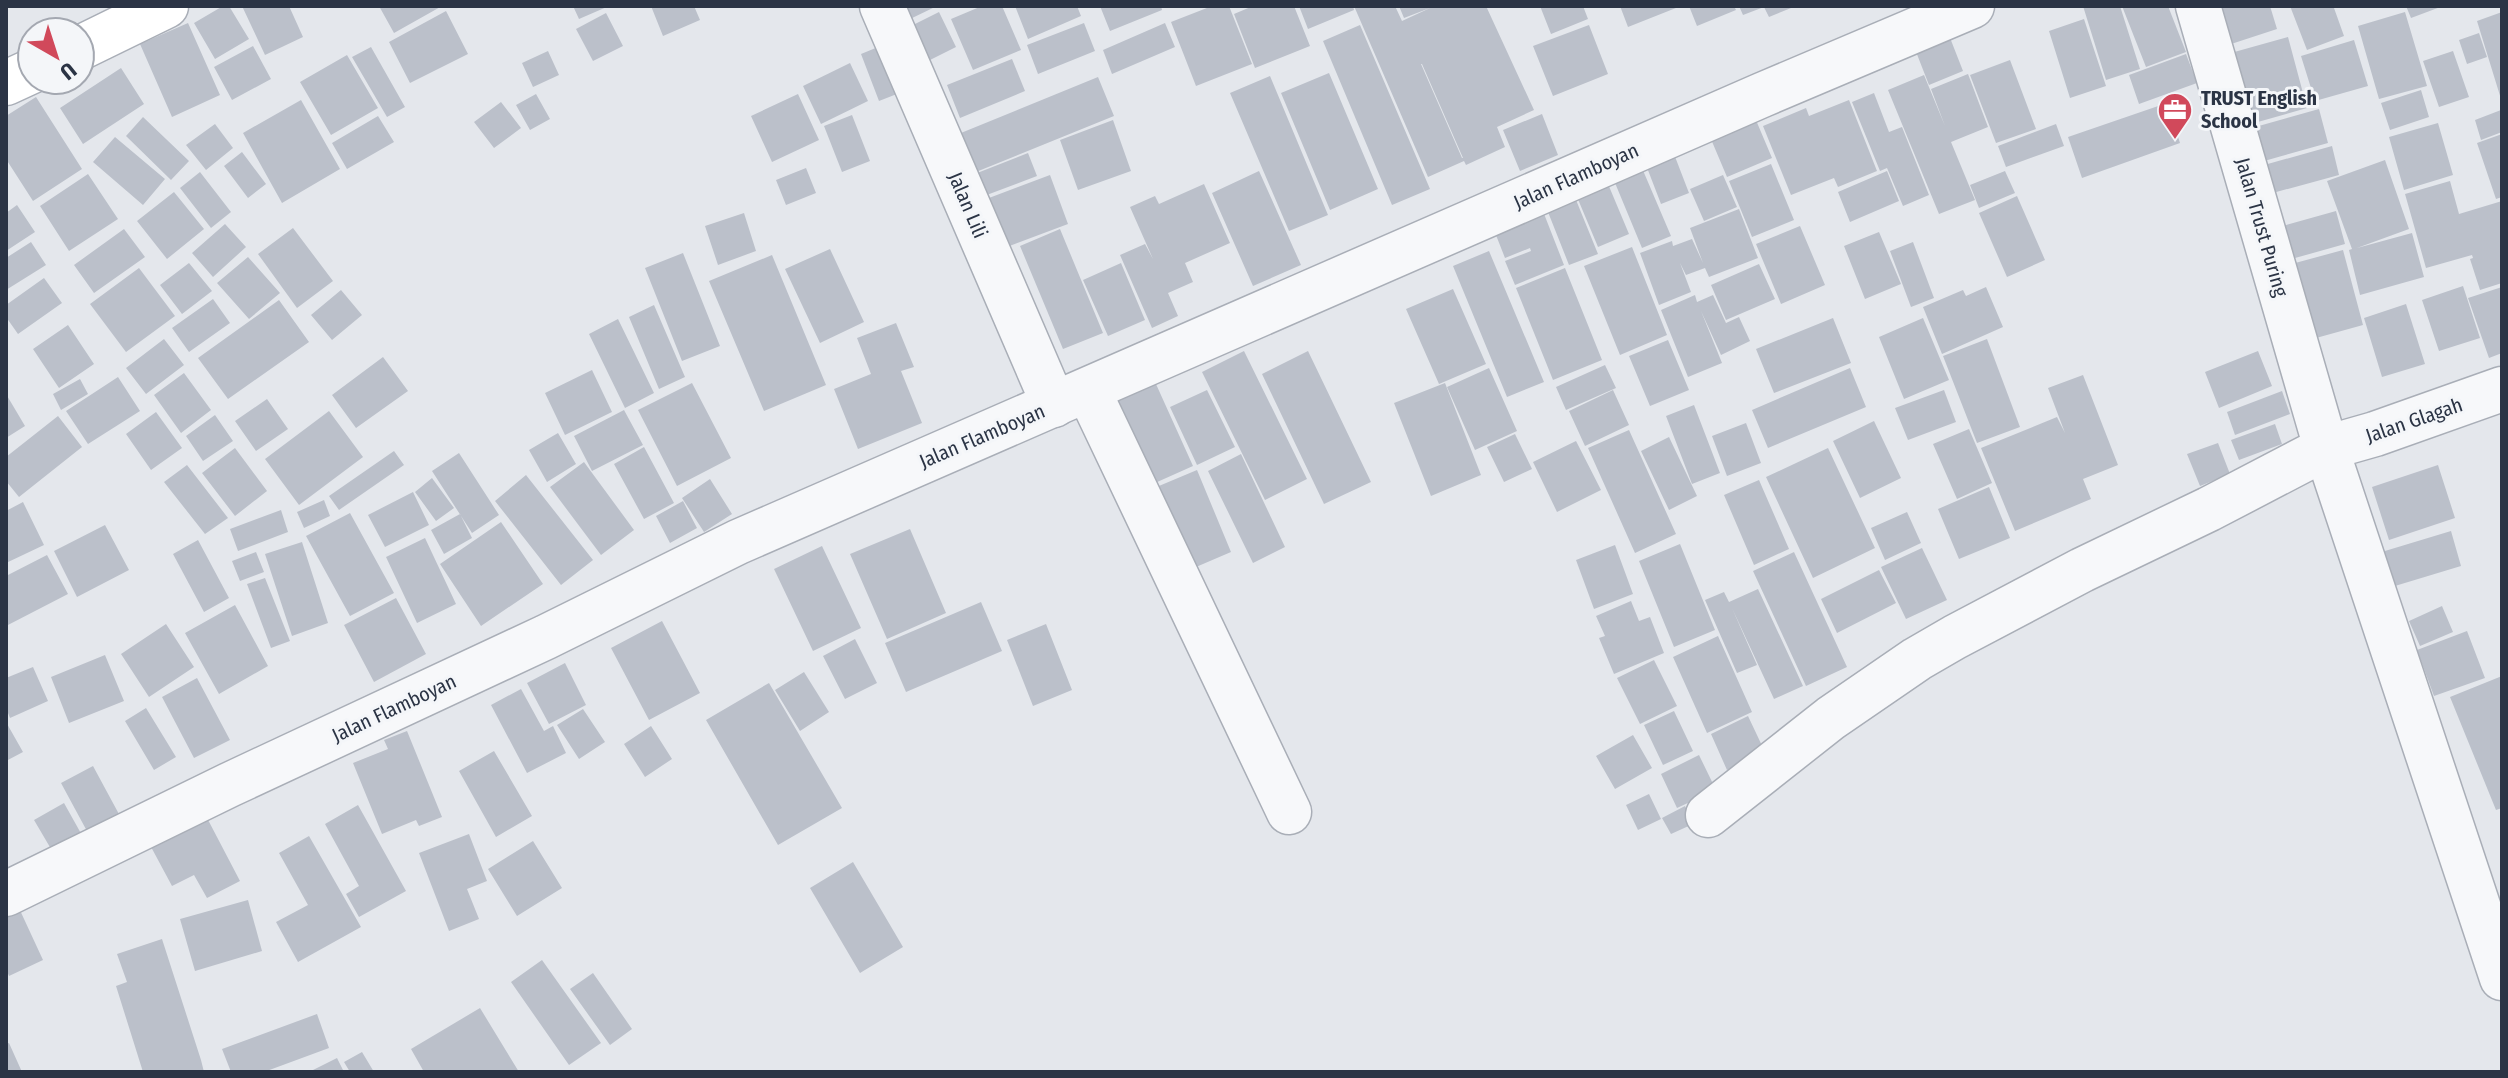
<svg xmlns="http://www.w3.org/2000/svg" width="2508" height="1078" font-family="'Fira Sans Condensed',sans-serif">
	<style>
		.building { fill: #bbc0ca; fill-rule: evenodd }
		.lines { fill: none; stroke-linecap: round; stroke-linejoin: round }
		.minor-casing { stroke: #a9aeb7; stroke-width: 47 }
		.tertiary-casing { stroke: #a9aeb7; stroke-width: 47 }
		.secondary-casing { stroke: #a9aeb7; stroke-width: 47 }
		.minor { stroke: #f7f8fa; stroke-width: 44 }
		.tertiary { stroke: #f7f8fa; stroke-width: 44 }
		.secondary { stroke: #fff; stroke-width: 44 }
		.labels { text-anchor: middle; stroke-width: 6; stroke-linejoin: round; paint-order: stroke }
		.poi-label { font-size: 20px; font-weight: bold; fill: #2b3445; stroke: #f4f6f9; text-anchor: start }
		.street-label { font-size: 20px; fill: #2b3445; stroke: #f4f6f9 }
	</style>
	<rect width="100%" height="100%" fill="#e4e7ec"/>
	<path class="building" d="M223,6H229L249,39L215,59L194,23Z
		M242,6H289L303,37L265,55Z
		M379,6H442L394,33Z
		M573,6H609L579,19Z
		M651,6H694L700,20L663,36Z
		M901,6H937L908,20Z
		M982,6H1002L1021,50L973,70L951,19Z
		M1015,6H1077L1081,16L1028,39Z
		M1100,6H1161L1162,10L1110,31Z
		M1212,6H1229L1252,64L1196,86L1171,22Z
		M1253,6H1294L1310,46L1255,68L1234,14Z
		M1299,6H1353L1354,10L1308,29Z
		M1354,6H1395L1402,21L1430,8L1404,18L1399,6H1443L1444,8L1449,6H1486L1534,110L1497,127L1505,147L1466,165L1464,161L1428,177ZM1421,64H1422L1463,158H1462Z
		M1540,6H1583L1588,19L1551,34Z
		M1620,6H1681L1628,27Z
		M1689,6H1734L1736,10L1697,26Z
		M1739,6H1796L1769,17L1764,7L1743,15Z
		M2083,6H2120L2140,69L2106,80Z
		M2122,6H2168L2186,52L2146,67Z
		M2213,6H2270L2277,29L2225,46Z
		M2290,6H2339L2334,8L2344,36L2307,50Z
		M2406,6H2443L2411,18Z
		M446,11L468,54L410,83L389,42Z
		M939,12L956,47L930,60L913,25Z
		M2405,12L2427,86L2379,99L2358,26Z
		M2502,12V99H2501L2477,21Z
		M606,13L623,46L593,61L576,29Z
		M2084,19L2106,86L2070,98L2049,31Z
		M188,23L220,95L172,117L140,44Z
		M1084,23L1095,51L1038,74L1027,45Z
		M1165,23L1175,47L1112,74L1103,50Z
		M1360,25L1430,189L1392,205L1323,41Z
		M1589,25L1608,74L1553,96L1533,46Z
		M1945,25L1963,71L1929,85L1911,39Z
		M2479,33L2487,57L2467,64L2459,40Z
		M2288,37L2307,108L2240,127L2220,56Z
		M2354,40L2368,86L2315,101L2301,56Z
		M883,45L902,92L879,101L861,54Z
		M253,46L271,79L232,100L214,67Z
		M371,47L405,107L387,117L352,57Z
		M548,51L559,75L533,87L522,63Z
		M2453,51L2469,97L2439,107L2423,61Z
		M2186,54L2197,83L2139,104L2129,75Z
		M347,55L378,108L331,135L300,82Z
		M1012,59L1025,91L960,118L947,85Z
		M2010,60L2036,129L1996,143L1970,75Z
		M850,63L868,101L821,124L803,86Z
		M121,68L144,104L83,144L60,108Z
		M1329,73L1378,189L1330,210L1281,93Z
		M1968,74L1988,127L1951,142L1975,200L1939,214L1888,90L1924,75L1945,126L1931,89Z
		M1270,76L1328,215L1289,231L1230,93Z
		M1098,77L1114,116L971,174L956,135Z
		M2421,90L2429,117L2390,130L2381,103Z
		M1874,93L1889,132L1902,127L1929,195L1903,206L1887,168L1880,171L1852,102Z
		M536,94L550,119L530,130L516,105Z
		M798,94L819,140L772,162L751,116Z
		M36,97L82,169L33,201L6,159V116Z
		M301,100L340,169L282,203L243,133Z
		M1849,100L1877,171L1838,187L1834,178L1791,195L1763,126L1806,108L1809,116Z
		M501,102L521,128L494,148L474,122Z
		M2167,103L2180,143L2082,178L2068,137Z
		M1750,106L1772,158L1727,177L1705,125Z
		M2319,109L2328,143L2250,165L2241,131Z
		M2501,110L2502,132L2481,140L2475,120Z
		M1542,114L1558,155L1520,171L1503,130Z
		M852,115L870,161L842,172L824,126Z
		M378,116L394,142L347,169L332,143Z
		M143,117L189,161L171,180L126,136Z
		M1113,120L1131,171L1078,190L1060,140Z
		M2438,123L2453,175L2404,190L2389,137Z
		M215,124L233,148L206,170L186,145Z
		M2056,124L2064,146L2006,167L1998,146Z
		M2502,134V197L2496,199L2477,143Z
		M115,137L165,179L143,205L93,162Z
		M1669,141L1689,193L1661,204L1641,152Z
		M2332,146L2339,175L2258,197L2250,169Z
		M242,152L266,184L248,198L224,166Z
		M1028,153L1037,176L976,199L967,177Z
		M1636,154L1671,236L1642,248L1608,166Z
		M2385,160L2409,229L2357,248L2412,233L2424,277L2360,295L2349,250L2352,249L2327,181Z
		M1771,164L1794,220L1752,237L1729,181Z
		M806,168L816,193L786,205L776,180Z
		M1259,171L1301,265L1253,286L1212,193Z
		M1887,171L1899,201L1850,222L1838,192Z
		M2005,171L2015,193L1979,208L1970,185Z
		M200,172L231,212L211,228L180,188Z
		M1603,172L1629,234L1598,247L1572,185Z
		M88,174L118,219L69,251L40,206Z
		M1050,175L1068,224L999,250L981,201Z
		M1723,175L1737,207L1704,221L1690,189Z
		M2450,181L2459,214L2502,201V283L2480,290L2470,259L2473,258L2472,255L2426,268L2405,194Z
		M1204,184L1230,243L1185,263L1193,282L1168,293L1178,316L1152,328L1120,255L1145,244L1153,259L1130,207L1155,196L1159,204Z
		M174,192L204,229L167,259L137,221Z
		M1574,195L1598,254L1569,265L1546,207Z
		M2017,196L2045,260L2007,277L1979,213Z
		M1539,201L1564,265L1515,285L1505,261L1531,251L1530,248L1505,258L1494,230Z
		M17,205L35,232L6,251V213Z
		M1739,209L1758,258L1709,277L1705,268L1686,275L1680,263L1691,292L1659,305L1640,253L1672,241L1673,246L1692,239L1703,263L1690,228Z
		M2336,211L2345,244L2281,262L2272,229Z
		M744,213L756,251L718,265L705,226Z
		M225,224L246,247L213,277L192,253Z
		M1800,226L1825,285L1781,304L1756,244Z
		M293,228L333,281L297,308L258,254Z
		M124,229L145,257L94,293L74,265Z
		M1060,229L1103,333L1063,349L1020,246Z
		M1879,232L1901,284L1865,299L1844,246Z
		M31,242L46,265L6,290V258Z
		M1913,242L1934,298L1911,307L1890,251Z
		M1632,247L1667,335L1620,355L1584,266Z
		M830,249L864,322L820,343L785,269Z
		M2343,250L2363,325L2298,343L2277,268Z
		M1489,251L1544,382L1507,397L1453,266Z
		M683,253L720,346L682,361L645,268Z
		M772,255L826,385L764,411L709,281Z
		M248,257L280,293L249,319L217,283Z
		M189,263L212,291L182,314L160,285Z
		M1121,263L1145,320L1108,336L1083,280Z
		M1759,264L1775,299L1726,320L1711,285Z
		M139,268L175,316L126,352L90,304Z
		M1565,268L1602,360L1553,380L1516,288Z
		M44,278L62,303L18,334L6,317V305Z
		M2463,286L2480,338L2439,351L2422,300Z
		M1986,287L2003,327L1942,354L1923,307L1963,290L1966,296Z
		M2502,287V353L2489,358L2468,298Z
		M1453,289L1486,364L1439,384L1406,309Z
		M341,290L362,315L332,340L311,315Z
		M1695,295L1697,302L1713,295L1726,323L1739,317L1750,341L1721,355L1701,311L1722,363L1688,377L1661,310Z
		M213,299L230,323L189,352L172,328Z
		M279,300L309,342L228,399L198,358Z
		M2406,304L2425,364L2382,377L2364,318Z
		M654,305L685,377L659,389L629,317Z
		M1833,318L1851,363L1774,393L1756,349Z
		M1923,318L1949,380L1904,399L1879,337Z
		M618,319L654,393L625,408L589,334Z
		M896,323L914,367L901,371L922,423L858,449L834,389L871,374L857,338Z
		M68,325L94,364L59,388L33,349Z
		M164,339L184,365L146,394L126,368Z
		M1987,339L2020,427L1977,443L1943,356Z
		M1668,340L1689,390L1650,406L1629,356Z
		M1244,351L1307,479L1265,500L1202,372Z
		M1308,351L1371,482L1324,504L1262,374Z
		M2258,351L2272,386L2219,408L2205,372Z
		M383,357L408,391L356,428L332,395Z
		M1605,365L1616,388L1566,410L1556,387Z
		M1489,368L1517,431L1475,450L1447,387Z
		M1850,368L1866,407L1768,448L1752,410Z
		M592,370L612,412L565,435L545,393Z
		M184,373L211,410L181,433L154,395Z
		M1151,373L1193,466L1146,487L1104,394Z
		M2083,375L2118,465L2083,479L2091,499L2015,531L1981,448L2057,417L2065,433L2048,388Z
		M118,377L140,411L88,444L66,411Z
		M80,379L88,394L61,410L53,394Z
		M692,383L731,458L677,486L638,410Z
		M1445,383L1481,475L1431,496L1394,403Z
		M1207,390L1235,447L1197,465L1170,407Z
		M1613,390L1629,425L1585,446L1569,411Z
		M1944,390L1956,422L1908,440L1895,408Z
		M2282,391L2290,414L2235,435L2227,412Z
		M6,394L25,426L6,438Z
		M267,399L288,429L256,451L235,421Z
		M1694,405L1720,473L1692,484L1666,416Z
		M624,410L643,445L592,471L574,436Z
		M329,411L363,457L299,505L265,459Z
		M156,412L182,448L151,470L126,434Z
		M215,415L233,441L203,461L186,436Z
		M58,416L82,447L19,497L6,481V457Z
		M1874,421L1901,478L1860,498L1833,441Z
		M1746,423L1761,463L1727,476L1712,436Z
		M2275,424L2282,444L2239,460L2231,440Z
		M1969,429L1992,483L1957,499L1933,444Z
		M1629,430L1676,534L1635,553L1588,448Z
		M558,433L576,464L547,482L529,450Z
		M1515,434L1532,469L1504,482L1487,447Z
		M1669,437L1697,496L1669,510L1641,451Z
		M1576,441L1601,490L1557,512L1533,462Z
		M2218,443L2230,474L2200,486L2187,454Z
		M644,447L674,503L644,519L614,464Z
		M235,448L267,491L235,516L202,473Z
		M1828,448L1875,548L1813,578L1766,477Z
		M394,451L404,465L339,510L329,496Z
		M459,453L499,515L472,533L432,471Z
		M1241,454L1285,547L1253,563L1208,471Z
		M584,462L634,530L601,555L550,487Z
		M187,465L228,518L205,534L164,482Z
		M2438,465L2455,518L2389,540L2372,487Z
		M1197,470L1231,552L1182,573L1147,491Z
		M526,475L593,560L561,585L495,501Z
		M432,478L454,508L436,521L415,492Z
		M710,479L732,514L704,532L682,498Z
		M1759,480L1789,549L1754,565L1724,495Z
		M1989,487L2010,538L1959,559L1938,509Z
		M413,492L429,525L385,547L368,515Z
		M324,500L330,516L304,528L297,512Z
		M683,501L697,528L670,543L656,516Z
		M23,502L44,545L6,563V511Z
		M281,510L288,532L238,551L230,529Z
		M1907,512L1921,543L1885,560L1871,528Z
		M350,513L394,593L350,616L306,536Z
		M460,514L472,538L444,554L431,530Z
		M501,522L543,584L481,626L440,564Z
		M105,525L129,570L77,597L54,551Z
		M910,529L946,613L887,639L850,554Z
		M2451,531L2461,566L2385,589L2375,554Z
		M425,538L456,604L417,623L386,557Z
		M198,540L229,598L204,612L173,554Z
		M302,542L328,623L292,636L265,554Z
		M1680,544L1715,630L1674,647L1639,561Z
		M1615,545L1633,594L1594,609L1576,560Z
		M822,546L861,628L813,651L774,569Z
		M1922,548L1947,600L1906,619L1881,567Z
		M256,552L264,572L240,581L232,561Z
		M1794,552L1847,667L1806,686L1753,571Z
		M47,555L68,594L6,626V576Z
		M1879,570L1896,603L1837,633L1821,599Z
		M265,578L290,641L271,648L247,584Z
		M1758,589L1803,686L1774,699L1732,608L1757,665L1737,673L1705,600L1724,592L1729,602Z
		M396,598L426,654L374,682L344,625Z
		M1631,601L1639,621L1650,617L1664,653L1614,674L1599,638L1605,636L1596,616Z
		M981,602L1002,651L906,692L885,643Z
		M235,605L268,666L219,694L185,633Z
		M2442,606L2453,632L2420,646L2409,621Z
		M662,621L700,693L649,720L611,648Z
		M166,624L194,667L149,697L121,654Z
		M1046,624L1072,690L1033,706L1007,640Z
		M2467,631L2485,678L2434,696L2417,650Z
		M1718,636L1752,712L1707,733L1673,657Z
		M855,639L877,683L845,699L823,656Z
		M105,655L124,701L69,723L51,677Z
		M1654,660L1677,706L1640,724L1617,678Z
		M565,663L586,705L549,724L527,683Z
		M33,667L48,701L10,718L6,708V678Z
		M804,672L829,712L800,731L775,690Z
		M2502,676V808L2496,810L2450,697Z
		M197,678L230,740L194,758L162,697Z
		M769,683L842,808L778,845L706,720Z
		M521,689L544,731L553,726L566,753L527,773L491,705Z
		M146,708L176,757L154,770L125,721Z
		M583,709L605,742L579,759L557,725Z
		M1674,711L1693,751L1663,765L1644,725Z
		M1748,716L1765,752L1727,770L1711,734Z
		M6,722L23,752L6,761Z
		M651,726L672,759L645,777L624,744Z
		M407,731L442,817L419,826L416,820L382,834L353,763L388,749L384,740Z
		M1633,735L1652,768L1615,789L1596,756Z
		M494,751L532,816L496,837L459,771Z
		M1699,755L1716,790L1677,808L1661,774Z
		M93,766L120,816L88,833L61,783Z
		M1649,794L1661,819L1638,830L1626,805Z
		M64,803L83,837L54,854L34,820Z
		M358,805L406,891L359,917L346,894L359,886L325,824Z
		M1685,806L1693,824L1671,834L1662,818Z
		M206,816L240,881L207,898L194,875L172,886L150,845Z
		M469,834L487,881L467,889L479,919L449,931L419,853Z
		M309,836L361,927L298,962L276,922L308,905L279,853Z
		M533,841L562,888L517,916L488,869Z
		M853,862L903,947L860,973L810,888Z
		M248,900L262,951L195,971L180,919Z
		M18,906L43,960L9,976L6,969V912Z
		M162,939L201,1060L204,1072H143L116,986L127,982L117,954Z
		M542,960L601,1043L569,1065L511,982Z
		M593,973L632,1029L610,1045L570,989Z
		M480,1008L519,1072H424L411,1049Z
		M317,1014L329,1048L264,1072H231L222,1049Z
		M9,1043L22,1072H6V1044Z
		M362,1052L374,1072H350L344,1062Z
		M337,1058L344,1072H309Z"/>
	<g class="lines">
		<g class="minor-casing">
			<path id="minor" d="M882,6L1054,405
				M2198,6L2326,448L2502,978
				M1088,390L1289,812
				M1708,815L1831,718L1917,659L1955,637L2082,570L2209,509L2326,448L2375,434L2502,389"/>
		</g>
		<g class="tertiary-casing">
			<path id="tertiary" d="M6,894L229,785L546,637L738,542L1762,95L1972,6"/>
		</g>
		<g class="secondary-casing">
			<path id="secondary" d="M80,48L166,6
				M6,83L32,71"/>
		</g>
		<use href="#minor" class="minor"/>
		<use href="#tertiary" class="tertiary"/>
		<use href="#secondary" class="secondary"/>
	</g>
	<defs>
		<g id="office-pin" transform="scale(1.8)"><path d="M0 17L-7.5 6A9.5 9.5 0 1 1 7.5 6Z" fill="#d1495b" stroke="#f4f6f9"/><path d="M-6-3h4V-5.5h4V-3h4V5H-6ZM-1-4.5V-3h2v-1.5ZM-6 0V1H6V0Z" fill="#fff"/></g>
	</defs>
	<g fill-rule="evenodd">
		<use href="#office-pin" x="2175" y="110"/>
	</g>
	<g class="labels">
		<g class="poi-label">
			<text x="2201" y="105">TRUST English<tspan x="2201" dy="23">School</tspan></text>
		</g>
		<g class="street-label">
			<text transform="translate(1576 176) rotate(-24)" y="7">Jalan Flamboyan</text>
			<text transform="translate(968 205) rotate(67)" y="7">Jalan Lili</text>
			<text transform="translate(2262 227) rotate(74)" y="7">Jalan Trust Puring</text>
			<text transform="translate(2414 420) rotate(-19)" y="7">Jalan Glagah</text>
			<text transform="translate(982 436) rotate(-23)" y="7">Jalan Flamboyan</text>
			<text transform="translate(394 708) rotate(-25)" y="7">Jalan Flamboyan</text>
		</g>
	</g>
	<rect width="2508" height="1078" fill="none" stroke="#2b3445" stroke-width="16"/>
	<g transform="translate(56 56) rotate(141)"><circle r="38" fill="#f4f6f9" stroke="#a4a8b1" stroke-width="2"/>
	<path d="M0-6L14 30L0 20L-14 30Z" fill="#d1495b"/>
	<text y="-12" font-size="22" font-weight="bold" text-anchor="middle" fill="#2b3445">U</text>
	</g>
</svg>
